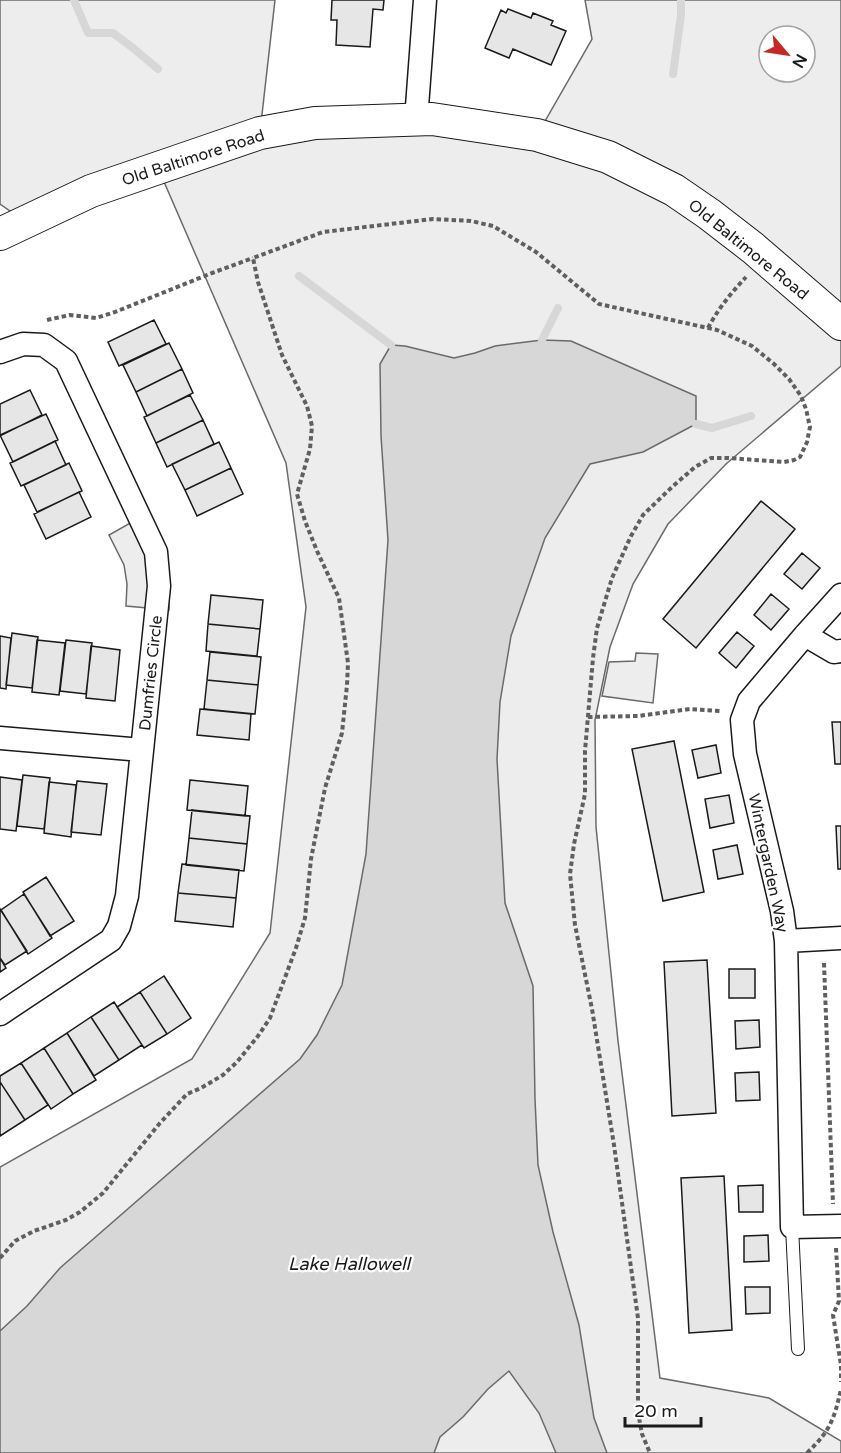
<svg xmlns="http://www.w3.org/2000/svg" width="841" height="1453" font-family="'Varela Round',sans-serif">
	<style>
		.built { fill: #ededed; stroke: #6a6a6a; stroke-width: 1.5; fill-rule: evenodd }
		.water { fill: #d7d7d7; stroke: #6a6a6a; stroke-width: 1.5 }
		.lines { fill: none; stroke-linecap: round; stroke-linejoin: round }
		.stream { stroke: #d7d7d7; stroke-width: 8 }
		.building { fill: #e6e6e6; stroke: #1a1a1a; stroke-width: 1.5 }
		.lane-casing { stroke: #1a1a1a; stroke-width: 14 }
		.street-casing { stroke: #1a1a1a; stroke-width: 25 }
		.secondary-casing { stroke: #1a1a1a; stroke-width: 34 }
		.path { stroke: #5f5f5f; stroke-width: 4; stroke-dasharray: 4.5 3; stroke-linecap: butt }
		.lane { stroke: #fff; stroke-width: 12 }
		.street { stroke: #fff; stroke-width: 22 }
		.secondary { stroke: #fff; stroke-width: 32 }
		.labels { text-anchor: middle; stroke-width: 4.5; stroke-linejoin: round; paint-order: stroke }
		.street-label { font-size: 16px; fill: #1a1a1a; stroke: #fff }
		.water-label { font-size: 18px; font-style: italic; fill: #1a1a1a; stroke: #fff }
	</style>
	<rect width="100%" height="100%" fill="#fff"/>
	<path class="built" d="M0,0H275L260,132L537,135L592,39L585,0H841V366L726,464L668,524L633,584L610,647L595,720L596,827L618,1041L660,1378L769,1398L841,1441V1453H0V1167L192,1059L270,933L306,607L286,463L158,168L26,222L0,204ZM769,36H805V72H769Z
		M146,514L167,565L169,610L126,606L127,584L124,565L109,535Z
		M636,653L658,654L653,703L602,696L609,662L635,661Z"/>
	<path class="water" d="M542,340L571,341L696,396V424L643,452L590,464L545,538L511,636L500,702L497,759L505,903L533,986L535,1099L538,1165L553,1232L579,1325L594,1418L607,1453H556L539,1413L509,1371L488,1389L463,1417L440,1437L434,1453H0V1331L27,1306L60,1268L300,1059L317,1035L342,985L366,854L388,540L381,436L380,364L391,345L405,346L454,358L475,353L495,346Z"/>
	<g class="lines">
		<path class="stream" d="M74,0L88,33H113L133,48L158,69
			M673,74L681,15V0
			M299,276L391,345
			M542,340L558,308
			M696,424L712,428L751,416"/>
	</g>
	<path class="building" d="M332,0H384L383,10L373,9L370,47L336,45L337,20H331Z
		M508,9L531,18L533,13L553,21L551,25L566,31L551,65L513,49L509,58L485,48L501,10L506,13Z
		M154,320L166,344L119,366L108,342Z
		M169,343L182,369L136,392L123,365Z
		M182,369L193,393L147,416L136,392Z
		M30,390L42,415L0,436V404Z
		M190,395L203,420L156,443L144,417Z
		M46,414L58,440L13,462L0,435Z
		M203,420L214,444L167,467L156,443Z
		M55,441L66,465L21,486L10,463Z
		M219,442L231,468L185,490L172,464Z
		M69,463L82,491L37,512L24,485Z
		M231,468L243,494L197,516L185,490Z
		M79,492L91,517L46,539L34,514Z
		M761,501L795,529L696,648L663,619Z
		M802,553L820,568L802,589L784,574Z
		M771,594L789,609L771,630L754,615Z
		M211,595L263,600L260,629L208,624Z
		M208,624L260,629L257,656L206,651Z
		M737,632L754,646L736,668L719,653Z
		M12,633L38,637L32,688L6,685Z
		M0,636L11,638L6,689L0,688Z
		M37,640L65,643L59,695L32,692Z
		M66,640L92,643L86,694L60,691Z
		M91,646L120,650L115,701L86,698Z
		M210,652L261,657L258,685L207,680Z
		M207,680L258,685L255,714L204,709Z
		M200,709L251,714L249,740L197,735Z
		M832,722H841V764H835Z
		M674,741L704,892L663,901L632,749Z
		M716,745L721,773L698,778L692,750Z
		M23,775L50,778L44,829L17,826Z
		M0,777L22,780L16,831L0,829Z
		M190,780L248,786L245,816L187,810Z
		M77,781L107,784L101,835L71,832Z
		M49,782L76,785L71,837L44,833Z
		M729,795L734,823L710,828L705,799Z
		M192,810L250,816L247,844L189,838Z
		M836,826H841V869H838Z
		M189,838L247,844L244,871L186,865Z
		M737,845L743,874L718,879L713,850Z
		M182,864L239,870L236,898L178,893Z
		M46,877L74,921L50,936L23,892Z
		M178,893L236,898L233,927L175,921Z
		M24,894L52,938L28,954L1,910Z
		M0,909L27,951L5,965L0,958Z
		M0,958L6,968L0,972Z
		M707,960L716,1113L672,1116L664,962Z
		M729,969H755V998H729Z
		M164,976L191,1018L167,1034L140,992Z
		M140,992L167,1034L144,1048L117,1007Z
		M114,1002L142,1045L119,1060L91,1017Z
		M91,1017L119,1060L94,1076L67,1033Z
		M759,1020L760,1047L736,1049L735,1021Z
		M67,1033L96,1080L73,1094L44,1048Z
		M44,1048L73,1094L51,1109L21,1063Z
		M21,1063L48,1105L25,1120L0,1082V1076Z
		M759,1072L760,1100L736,1101L735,1073Z
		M0,1082L25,1120L0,1136Z
		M724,1176L732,1330L689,1333L681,1178Z
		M763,1185V1212H739L738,1186Z
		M768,1235L769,1261L744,1262V1236Z
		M745,1287H770V1313L746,1314Z"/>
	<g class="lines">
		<g class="lane-casing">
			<path id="lane" d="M792,1227L798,1349"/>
		</g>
		<g class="street-casing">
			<path id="street" d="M416,120L425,0
				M0,352L23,344L44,345L66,361L156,552L159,586L127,896L119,926L111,940L0,1014
				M841,595L805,635L749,701L742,720L745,754L782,911L786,941L792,1227L841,1226
				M805,635L834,652L841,651
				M0,738L142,750
				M786,941L841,938"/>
		</g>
		<g class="secondary-casing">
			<path id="secondary" d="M0,234L91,191L260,133L315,123L432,119L537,135L608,157L674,190L709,214L753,248L841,324"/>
		</g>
		<path class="path" d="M47,320L70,315L96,318L115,312L212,273L253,258
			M708,328C718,309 731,293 746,277
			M588,717L638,716L690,709L720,711
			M824,963L833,1204
			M836,1248L839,1301L833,1315L841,1365V1382
			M0,1258L15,1241L34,1231L66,1220L80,1212L103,1193L160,1123L187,1094L201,1088L223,1075L237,1062L258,1036L270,1018L296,948L305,918L311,859L325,788L342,733L347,685L348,663L339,598L317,551L305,521L297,494L310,449L312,426L307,406L282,355L258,282L253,258L323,232L433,219L471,221L493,226L536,252L599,304L717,330L752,346L774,364L789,379L801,396L806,409L810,427L807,442L800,457L794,460L784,462L728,458H711L695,467L672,487L643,515L631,536L612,578L597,628L593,658L585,751V794L574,844L570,874L575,925L592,1009L614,1145L638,1318V1412L642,1434L650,1453
			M807,1453C830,1431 834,1420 841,1389"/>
		<use href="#lane" class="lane"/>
		<use href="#street" class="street"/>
		<use href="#secondary" class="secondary"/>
	</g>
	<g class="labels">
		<g class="street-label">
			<text transform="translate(193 157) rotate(-18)" y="6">Old Baltimore Road</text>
			<text transform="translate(749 249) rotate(39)" y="6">Old Baltimore Road</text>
			<text transform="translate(150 673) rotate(-84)" y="6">Dumfries Circle</text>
			<text transform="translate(769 863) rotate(78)" y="6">Wintergarden Way</text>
		</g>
		<g class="water-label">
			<text x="349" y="1270">Lake Hallowell</text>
		</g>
	</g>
	<g transform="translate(787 54) rotate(119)"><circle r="28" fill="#ffffff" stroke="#a3a3a3" stroke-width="1.5"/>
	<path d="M0-4.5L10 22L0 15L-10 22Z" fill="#c62828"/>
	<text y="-9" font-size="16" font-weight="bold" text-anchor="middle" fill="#1a1a1a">N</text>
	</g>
	<path d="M625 1417v9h76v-9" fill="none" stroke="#1a1a1a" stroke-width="3"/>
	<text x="634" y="1417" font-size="18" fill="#1a1a1a" stroke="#ffffff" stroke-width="4.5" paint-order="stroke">20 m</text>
</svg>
